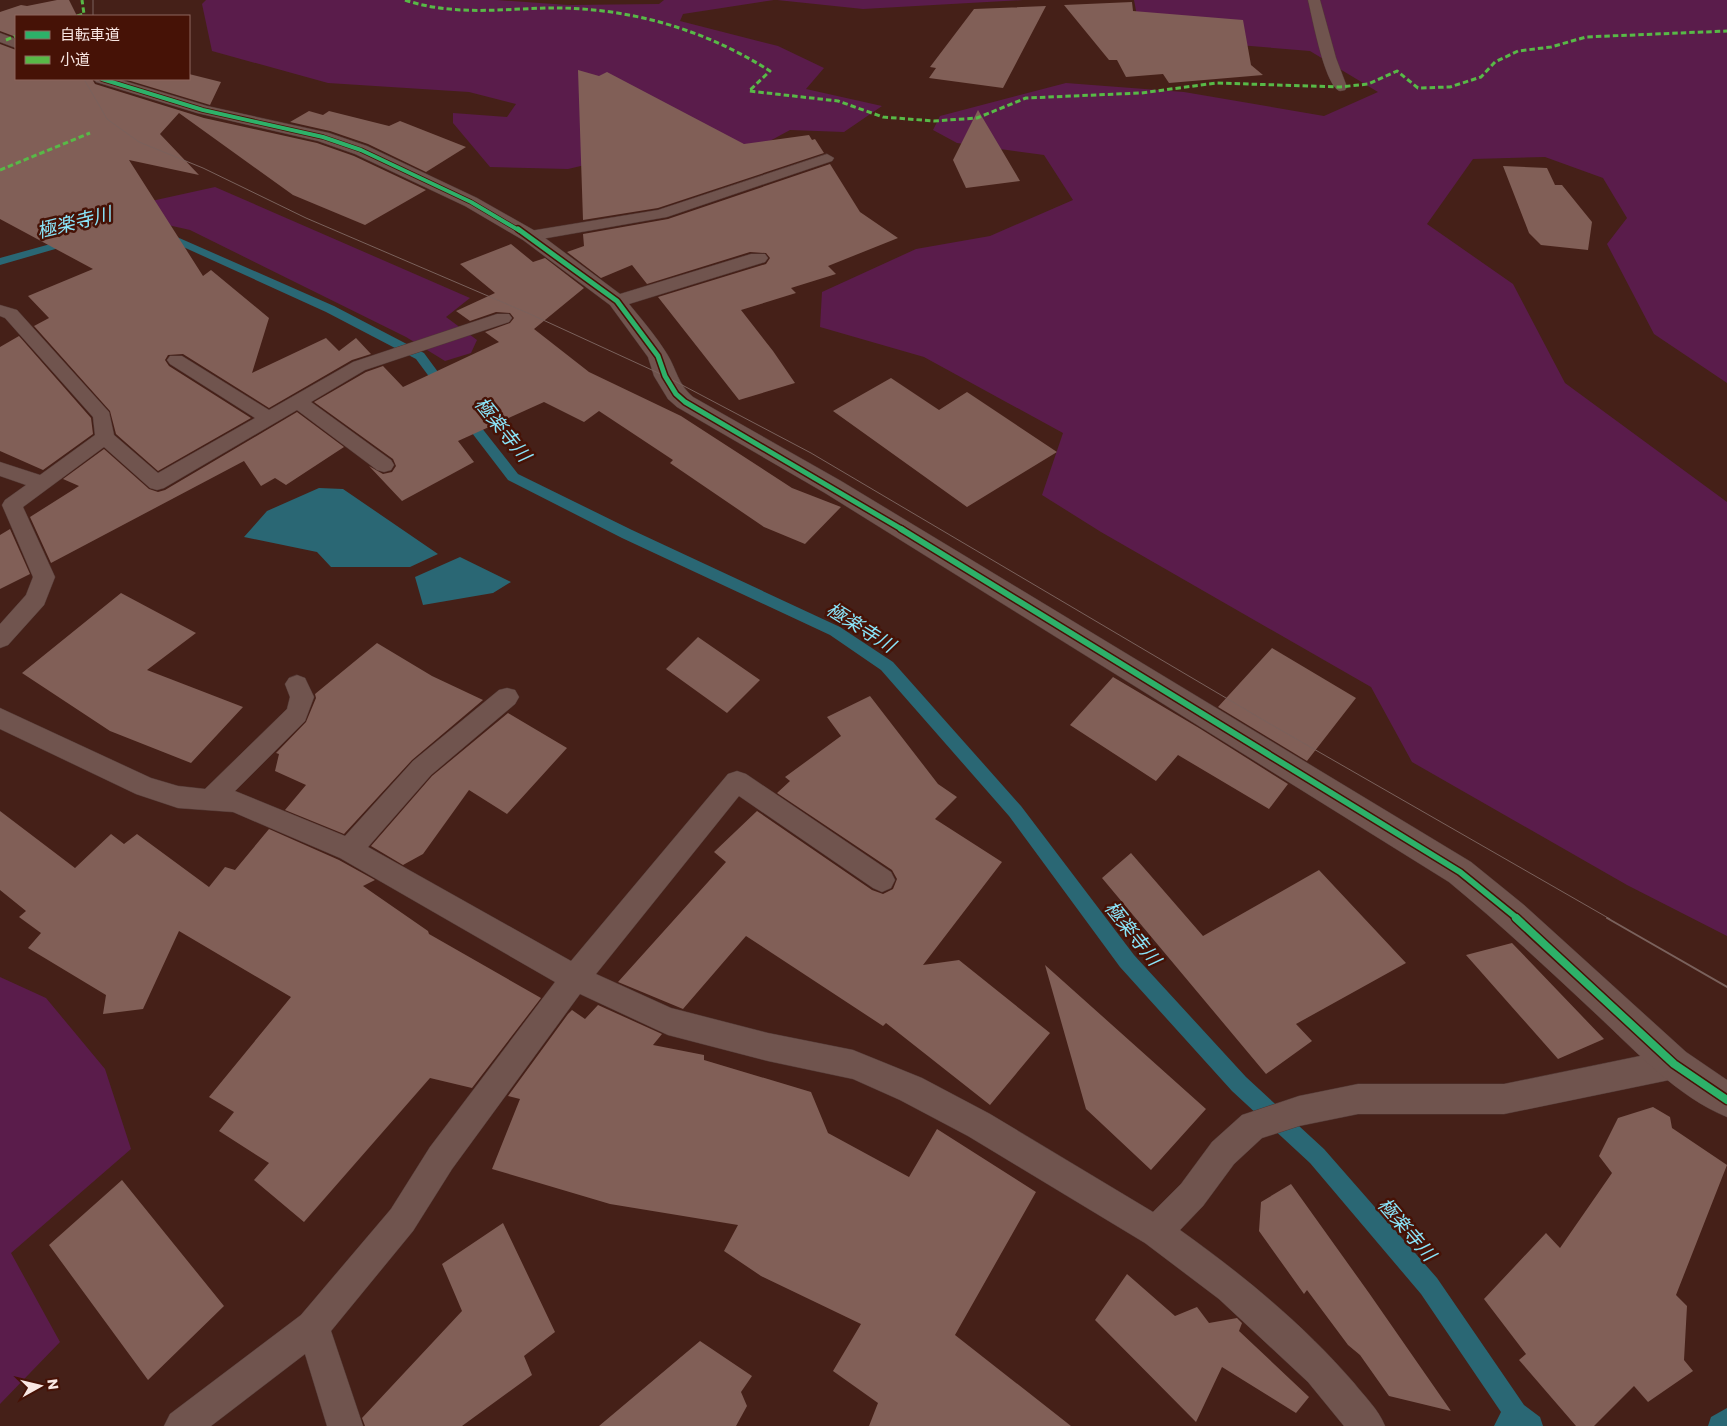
<svg xmlns="http://www.w3.org/2000/svg" width="1727" height="1426" font-family="Poppins,'Noto Sans JP',sans-serif">
	<style>
		.green { fill: #5a1c4b }
		.water { fill: #2a6774 }
		.lines { fill: none; stroke-linecap: round; stroke-linejoin: round }
		.stream { fill: #2a6774; fill-rule: evenodd }
		.building { fill: #815f57 }
		.service-casing { stroke: #533935; stroke-width: 1 }
		.minor-casing { stroke: #533935; stroke-width: 1 }
		.service { fill: #70544e; fill-rule: evenodd }
		.minor { fill: #70544e; fill-rule: evenodd }
		.tram-far1 { stroke: #7a615c; stroke-width: 1 }
		.tram { stroke: #7a615c; stroke-width: 2 }
		.quiet { stroke: #58b947; stroke-width: 3; stroke-dasharray: 5.5 3; stroke-linecap: butt }
		.cycleway-far3-casing { stroke: #461206; stroke-width: 5.5 }
		.cycleway-far2-casing { stroke: #461206; stroke-width: 8 }
		.cycleway-far1-casing { stroke: #461206; stroke-width: 9 }
		.cycleway-casing { stroke: #461206; stroke-width: 11 }
		.cycleway-far3 { stroke: #2db169; stroke-width: 4 }
		.cycleway-far2 { stroke: #2db169; stroke-width: 5 }
		.cycleway-far1 { stroke: #2db169; stroke-width: 6 }
		.cycleway { stroke: #2db169; stroke-width: 8 }
		.labels { text-anchor: middle; stroke-width: 5; stroke-linejoin: round; paint-order: stroke }
		.water-label { font-size: 19px; font-style: italic; fill: #8ae5fa; stroke: #461206 }
	</style>
	<rect width="100%" height="100%" fill="#452018"/>
	<path class="green" d="M206,0H497L568,5L659,4L664,0H774L683,14L680,21L778,46L824,68L806,89L882,106L844,132L790,130L759,147L683,142L568,169L490,167L453,123V113L507,117L516,104L469,92L328,83L212,51L202,4Z
		M777,0H1023L863,9Z
		M1134,0H1727V383L1654,334L1607,244L1627,218L1603,178L1545,157L1473,159L1427,224L1513,284L1565,383L1727,502V936L1627,885L1412,762L1371,687L1101,532L1042,495L1063,433L924,357L820,327L822,292L916,249L990,236L1073,200L1044,155L957,143L933,130L940,116L1066,83L1184,92L1324,116L1378,92L1310,51L1141,37Z
		M215,187L470,298L446,317L477,340L471,353L445,361L406,337L190,230L106,211Z
		M0,977L46,998L105,1069L131,1149L11,1253L60,1342L0,1404Z"/>
	<path class="water" d="M319,488L343,489L438,554L410,567H331L317,552L244,537L267,511Z
		M460,557L511,582L493,593L423,605L415,577Z"/>
	<g class="lines">
		<path class="stream" d="M161,230L334,306L424,353L452,391L450,394H442L416,359L326,312L157,235L156,233Z
			M72,238L78,241L76,243L0,265V258Z
			M465,412L470,413L518,474L632,530L840,627L893,662L1021,806L1134,955L1246,1077L1324,1149L1437,1278L1524,1405L1540,1417L1543,1426H1494L1501,1412L1421,1294L1310,1163L1232,1091L1120,967L1009,816L881,670L830,635L622,538L508,480L459,416Z
			M1727,1408V1426H1708L1711,1417Z"/>
	</g>
	<path class="building" d="M57,0H69L77,16H16V37L0,31V12L21,5L27,6Z
		M1132,2L1133,11L1243,20L1251,65L1263,75L1169,83L1163,74L1126,77L1117,60H1109L1064,5Z
		M1046,6L1003,88L929,78L936,68L930,67L974,9Z
		M0,44L16,50V79H92L95,84L204,118L317,143L354,156L426,190L365,225L293,195L179,113L160,134L199,175L129,160L203,276L211,270L269,318L252,373L326,338L339,351L356,338L371,354L352,360L269,408L183,354L168,355L165,360L169,366L251,418L158,471L116,434L110,411L34,326L49,318L28,296L93,269L0,219Z
		M578,70L599,76L607,72L744,144L809,135L812,140L815,139L824,153L658,208L583,220Z
		M189,74L221,82L210,105L124,79H189Z
		M978,110L1020,181L966,188L953,160Z
		M309,111L323,115L329,111L389,126L400,121L466,147L426,172L368,144L330,131L290,122Z
		M830,164L860,212L898,238L828,266L836,274L791,288L796,293L741,310L773,351L795,383L739,400L658,297L766,264L770,258L766,253L750,252L647,284L632,265L601,278L567,252L584,246L583,234L668,219Z
		M1503,166L1547,168L1555,185H1562L1592,222L1588,250L1541,245L1529,233Z
		M511,244L533,262L545,258L584,288L534,329L589,372L681,416L792,488L841,507L805,544L764,527L670,463L673,460L599,411L584,422L544,402L458,441L474,462L402,501L369,466L383,474L392,472L396,466L393,459L314,402L366,372L383,366L403,387L499,342L485,332L510,323L514,318L510,313L496,312L470,321L456,311L495,293L460,264Z
		M19,336L91,418L93,434L43,470L0,451V347Z
		M891,378L939,410L967,392L1057,452L967,507L833,411Z
		M297,412L344,447L286,485L275,478L261,486L244,461L51,563L30,517L79,486L63,479L104,449L149,489L158,492L165,490Z
		M10,529L30,574L0,589V535Z
		M121,593L196,633L147,670L243,707L191,763L110,731L22,673Z
		M698,637L760,680L727,713L666,669Z
		M377,643L432,676L483,700L412,760L344,834L285,810L306,785L275,771L279,754L276,753L306,722L316,698L315,694Z
		M1272,648L1356,698L1307,761L1218,707Z
		M1113,677L1199,728L1288,784L1269,809L1178,755L1156,781L1070,725Z
		M870,696L938,784L957,797L935,819L1002,862L923,965L959,960L1050,1033L990,1105L886,1023L883,1026L746,936L683,1009L618,982L726,862L714,852L757,811L872,890L883,894L893,889L897,879L892,870L777,793L790,781L785,777L841,736L827,717Z
		M508,713L567,748L507,814L469,790L423,854L403,865L371,846L432,776Z
		M0,811L75,868L111,834L124,844L137,834L209,887L225,867L235,870L269,829L339,860L375,880L363,886L428,931L429,934L541,998L472,1088L430,1078L304,1222L254,1180L269,1163L219,1131L234,1112L209,1097L291,997L179,931L143,1009L103,1014L106,995L28,948L41,933L19,917L26,911L0,890Z
		M1131,853L1203,936L1319,870L1406,963L1296,1024L1312,1041L1266,1074L1102,878Z
		M1512,943L1604,1039L1558,1059L1466,955Z
		M1045,965L1206,1109L1151,1170L1086,1109Z
		M598,1005L662,1034L653,1045L704,1055V1060L811,1092L828,1133L909,1177L937,1129L1036,1192L955,1335L1071,1426H869L878,1403L833,1371L861,1324L761,1276L724,1251L738,1225L610,1204L492,1169L520,1099L508,1096L568,1014L572,1010L585,1019Z
		M1653,1107L1670,1117L1672,1128L1727,1165L1676,1295L1687,1306L1684,1360L1693,1371L1648,1402L1634,1386L1594,1426H1576L1519,1360L1526,1354L1484,1299L1546,1233L1560,1248L1612,1173L1599,1156L1618,1118Z
		M122,1180L224,1306L148,1380L49,1245Z
		M1291,1184L1369,1293L1451,1411L1389,1396L1360,1355L1348,1345L1307,1290L1304,1294L1259,1231L1261,1202Z
		M503,1223L555,1332L524,1356L532,1375L462,1426H365L362,1418L462,1311L442,1264Z
		M1127,1274L1175,1316L1197,1307L1209,1323L1237,1318L1242,1323L1239,1331L1309,1397L1296,1413L1222,1367L1196,1422L1095,1320Z
		M700,1341L752,1376L741,1392L747,1406L736,1426H599Z"/>
	<g class="lines">
		<g class="service-casing">
			<path id="service" d="M1308,0H1320L1336,58L1347,87L1345,90L1340,91C1325,87 1312,16 1308,0Z
				M827,154L834,158L832,161L667,217L530,241L522,236L530,231L658,210Z
				M0,305L17,310L109,412L114,435L158,473L255,418L170,364L167,360L170,356H182L269,410L353,362L497,314H509L512,318L509,322L365,370L311,402L391,460L394,465L391,470L384,472L377,470L297,410L164,488L157,490L150,488L104,447L23,507L55,577L44,605L8,645L0,648V624L26,595L33,577L2,505L5,500L26,485L0,476V462L40,475L95,435L93,417L5,318L0,316Z
				M297,675L305,678L314,697L305,721L235,791L345,836L413,761L499,690L507,688L515,690L519,697L515,704L431,775L368,847L571,961L728,774L737,771L746,774L891,872L895,880L891,888L882,892L873,888L739,796L596,974L671,1008L768,1033L853,1050L922,1078L990,1114L1153,1212L1181,1184L1212,1142L1242,1115L1299,1096L1358,1084H1504L1674,1049L1684,1054L1689,1064L1684,1074L1674,1079L1504,1114H1358L1299,1126L1262,1138L1234,1164L1203,1206L1180,1230C1243,1275 1303,1324 1354,1383C1365,1397 1378,1409 1385,1426H1344L1308,1382L1219,1299L1145,1243L968,1136L900,1100L853,1079L768,1061L668,1035L580,994L452,1169L413,1231L331,1331L363,1426H327L305,1354L211,1426H164L170,1414L301,1315L391,1209L430,1147L555,982L340,858L233,812L178,808L136,794L0,729V708L151,778L178,786L205,789L287,709L290,697L285,684L289,678Z"/>
		</g>
		<g class="minor-casing">
			<path id="minor" d="M0,33L16,39V48L0,42Z
				M94,79H118L207,106L329,133L367,146L477,198L537,232L620,294L751,254H765L768,258L765,262L629,304C642,320 656,336 667,354C677,370 677,383 693,397L841,481L1471,862L1524,905L1686,1052L1727,1080V1117C1676,1096 1636,1051 1596,1014C1548,969 1500,924 1449,882L825,493L677,407L668,399L654,376L648,357L610,305L523,240L465,206L355,154L318,141L197,113L96,82Z"/>
		</g>
		<use href="#service" class="service"/>
		<use href="#minor" class="minor"/>
		<path class="tram-far1" d="M93,0V16
			M84,79L107,119L139,142L203,168L306,218L530,314L665,376L811,453L1265,721L1610,919"/>
		<path class="tram" d="M1607,918L1727,987"/>
		<path class="quiet" d="M405,0C452,16 501,9 549,8C628,7 704,29 770,71L749,91L838,101L883,117L934,121L977,118L1026,98L1141,93L1216,83L1340,87L1368,84L1397,71L1418,88L1450,87L1481,77L1495,62L1518,51L1551,47L1586,37L1727,31
			M77,16L84,14L82,0
			M6,40L16,36
			M0,170L90,133"/>
		<g class="cycleway-far3-casing">
			<path id="cycleway-far3" d="M102,79L203,110L323,137L361,150L471,202L520,231"/>
		</g>
		<g class="cycleway-far2-casing">
			<path id="cycleway-far2" d="M518,229L617,301L658,356L665,376L676,394L685,402L903,530"/>
		</g>
		<g class="cycleway-far1-casing">
			<path id="cycleway-far1" d="M901,529L1460,872L1518,919"/>
		</g>
		<g class="cycleway-casing">
			<path id="cycleway" d="M1516,918L1674,1064L1727,1100"/>
		</g>
		<use href="#cycleway-far3" class="cycleway-far3"/>
		<use href="#cycleway-far2" class="cycleway-far2"/>
		<use href="#cycleway-far1" class="cycleway-far1"/>
		<use href="#cycleway" class="cycleway"/>
	</g>
	<g class="labels">
		<g class="water-label">
			<text transform="translate(74 222) rotate(-14)" y="7">極楽寺川</text>
			<text transform="translate(503 429) rotate(51)" y="7">極楽寺川</text>
			<text transform="translate(861 627) rotate(32)" y="7">極楽寺川</text>
			<text transform="translate(1133 933) rotate(51)" y="7">極楽寺川</text>
			<text transform="translate(1407 1229) rotate(49)" y="7">極楽寺川</text>
		</g>
	</g>
	<rect x="15" y="15" width="175" height="65" fill="#461206" stroke="#8e675e"/>
	<rect x="25" y="31" width="25" height="8" fill="#2db169" stroke="#8e675e"/>
	<text x="60" y="40" font-size="15" fill="#f9e7e3">自転車道</text>
	<rect x="25" y="56" width="25" height="8" fill="#58b947" stroke="#8e675e"/>
	<text x="60" y="65" font-size="15" fill="#f9e7e3">小道</text>
	<g transform="translate(40 1386) rotate(82)" stroke="#461206" stroke-width="4" paint-order="stroke">
	<path d="M0-4L9 19L0 12L-9 19Z" fill="#f9e7e3"/>
	<text y="-8" font-size="14" font-weight="bold" text-anchor="middle" fill="#f9e7e3">N</text>
	</g>
</svg>
